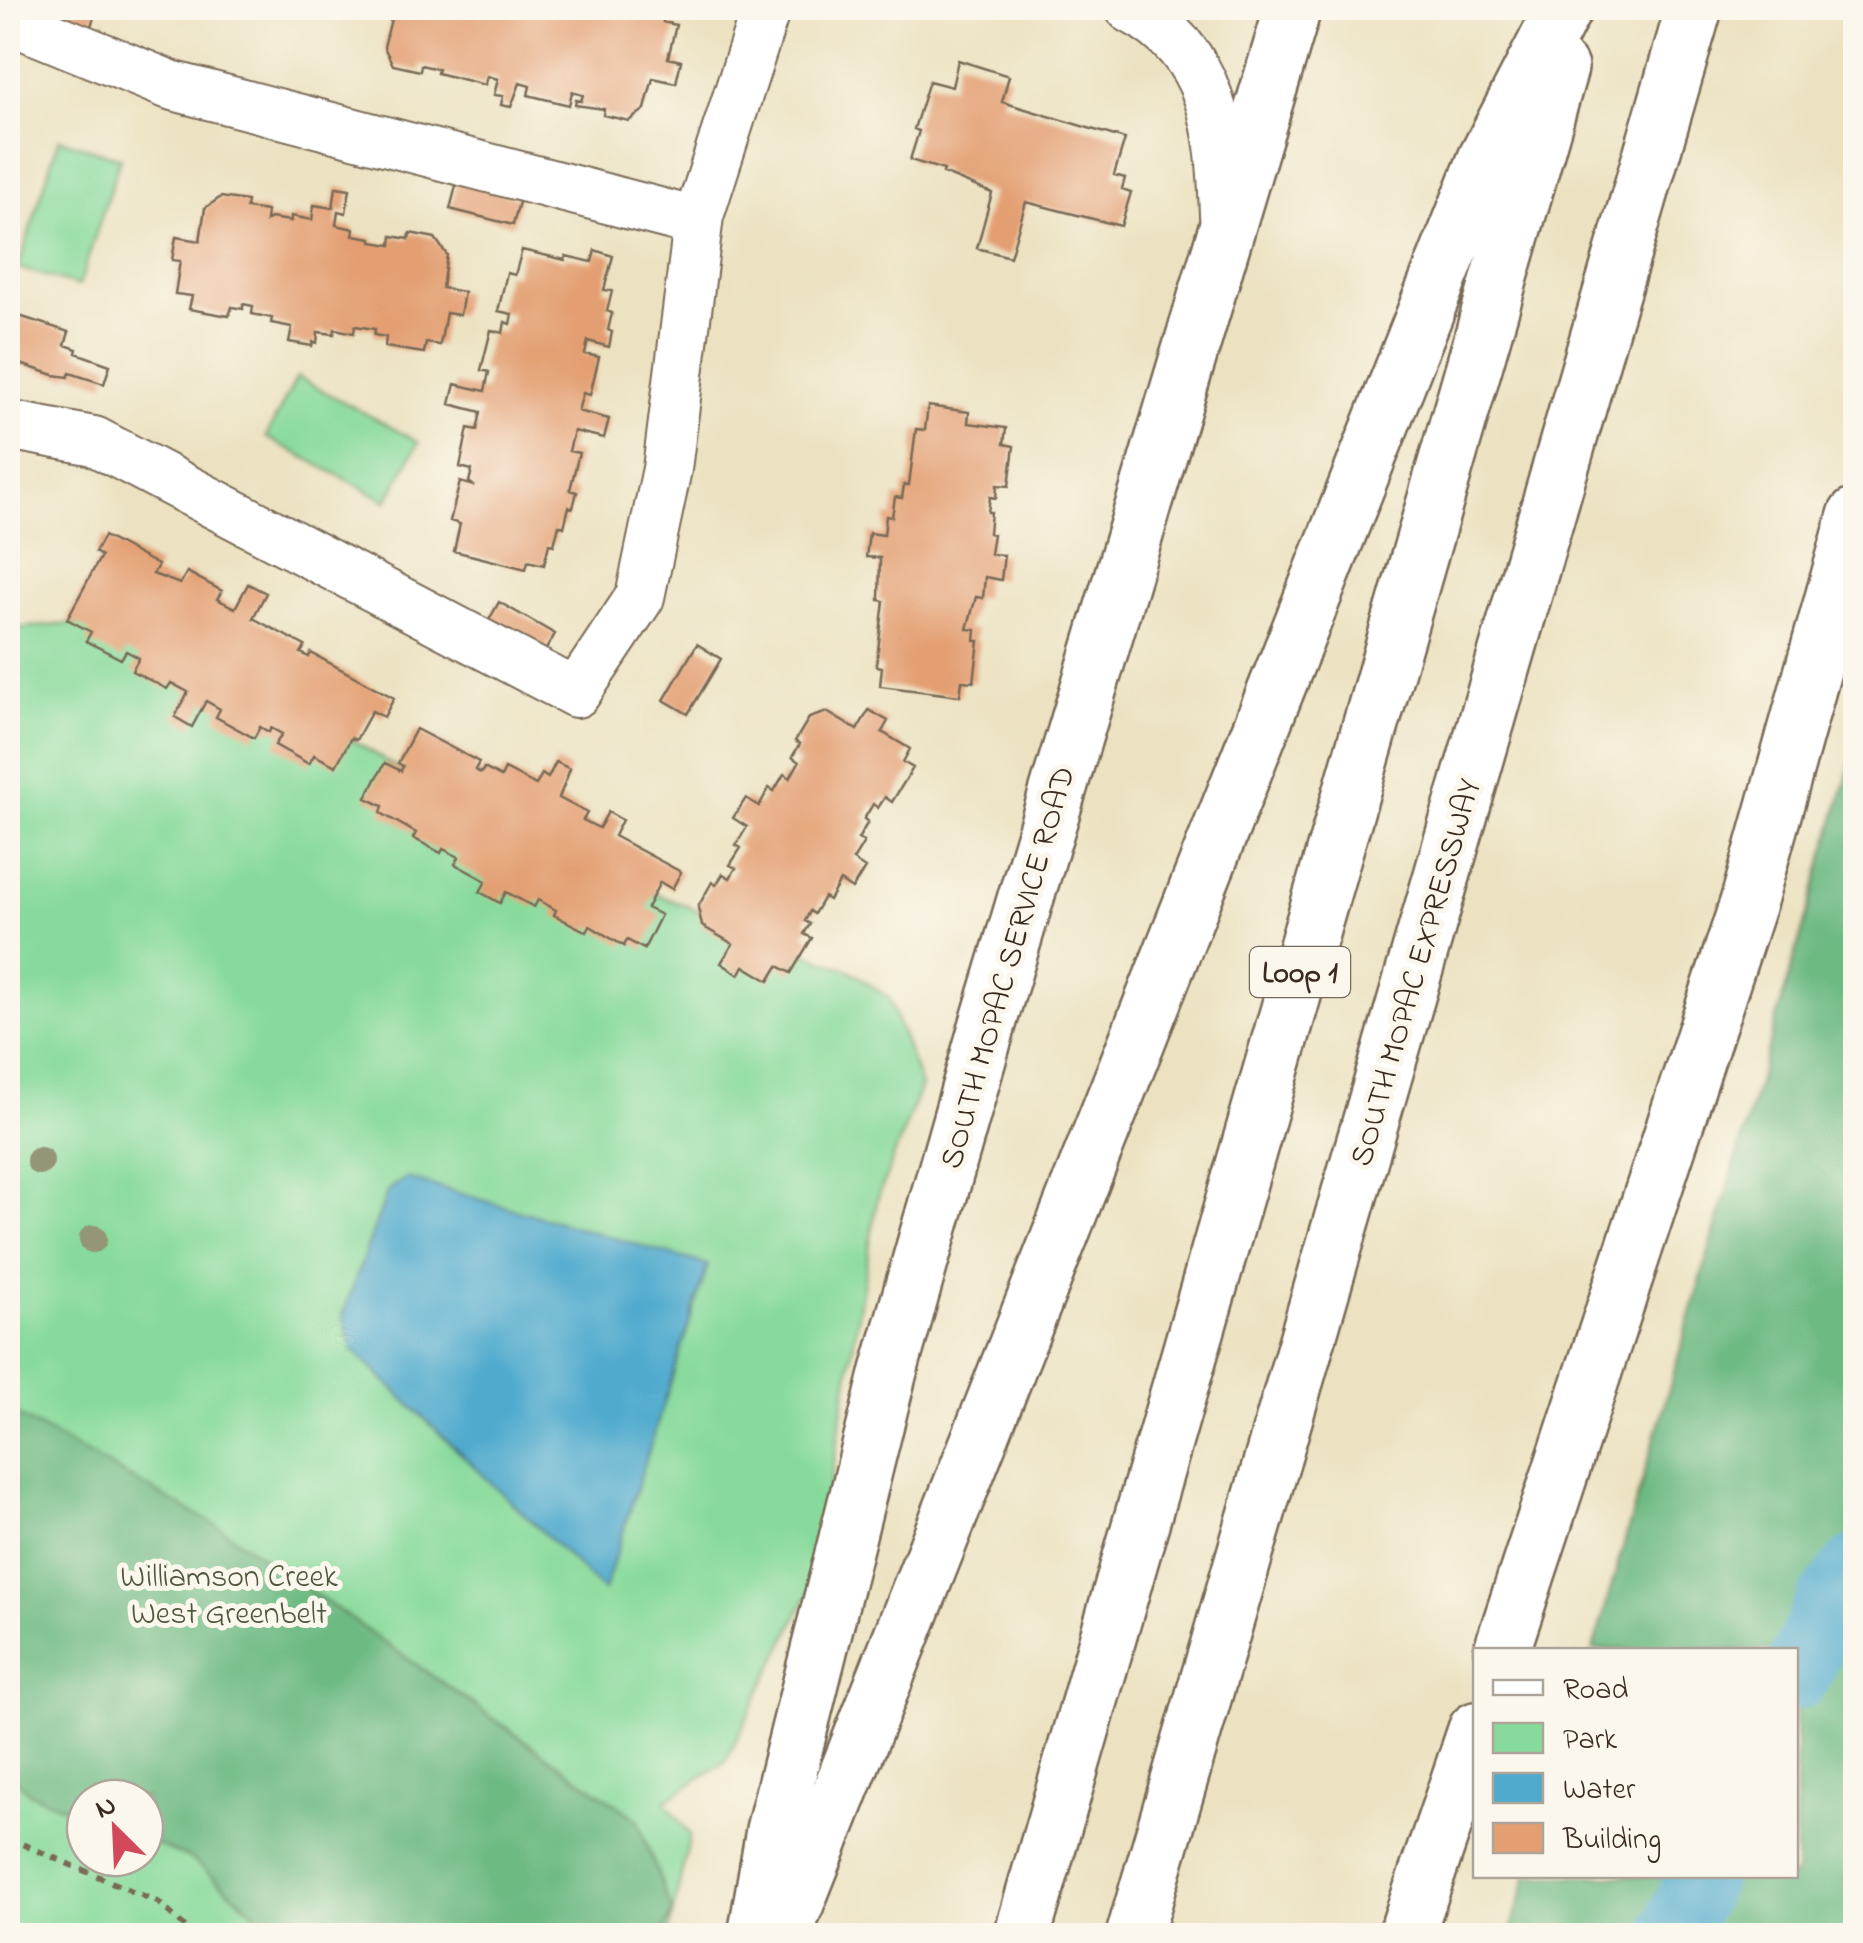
<svg xmlns="http://www.w3.org/2000/svg" width="1863" height="1943" font-family="'Indie Flower',sans-serif">
	<style>
		.green { fill: #87da9b; stroke: #61825c; stroke-width: 2.5; fill-rule: evenodd }
		.forest { fill: #6dba83; stroke: #547250; stroke-width: 2.5 }
		.water { fill: #50aace; stroke: #466a76; stroke-width: 2.5 }
		.lines { fill: none; stroke-linecap: round; stroke-linejoin: round }
		.river { stroke: #50aace; stroke-width: 68 }
		.building { fill: #e39e71 }
		.minor-casing { stroke: #796a57; stroke-width: 52 }
		.major-casing { stroke: #796a57; stroke-width: 60 }
		.highway-casing { stroke: #796a57; stroke-width: 60 }
		.path { stroke: #796a57; stroke-width: 6; stroke-dasharray: 8 8; stroke-linecap: butt }
		.minor { stroke: #fff; stroke-width: 48 }
		.major { stroke: #fff; stroke-width: 55 }
		.highway { stroke: #fff; stroke-width: 55 }
		.tree { fill: #959578 }
		.labels { text-anchor: middle; stroke-width: 10; stroke-linejoin: round; paint-order: stroke }
		.shield { fill: #fbf7ec; stroke: #75685c; stroke-width: 2.5 }
		.shield-label { font-size: 30px; font-weight: bold; fill: #3b2a1e }
		.street-label { font-size: 32px; fill: #3b2a1e; stroke: #fbf7ec }
		.park-label { font-size: 32px; fill: #4e563d; stroke: #fbf7ec }
	</style>
	<rect width="100%" height="100%" fill="#fbf7ec"/>
	<filter id="ink" filterUnits="userSpaceOnUse"><feTurbulence type="fractalNoise" baseFrequency=".01" numOctaves="2"/><feDisplacementMap in="SourceGraphic" scale="20" xChannelSelector="R" yChannelSelector="G"/><feConvolveMatrix kernelMatrix="1 2 1 2 8 2 1 2 1" color-interpolation-filters="sRGB"/></filter>
	<filter id="wash" filterUnits="userSpaceOnUse"><feTurbulence type="fractalNoise" baseFrequency=".0048" numOctaves="4" result="noise"/><feDisplacementMap in="SourceGraphic" scale="40" xChannelSelector="R" yChannelSelector="G"/><feGaussianBlur stdDeviation="2.25" result="paint"/><feColorMatrix in="noise" values="0 0 0 0 0 0 0 0 0 0 0 0 0 0 0 0 0 1.4 0 .05"/><feComposite in="paint" operator="in"/></filter>
	<g filter="url(#wash)">
		<rect width="100%" height="100%" fill="#ece2c1"/>
		<path class="green" d="M59,139L120,158L79,286L18,268Z
			M297,377L419,442L387,501L266,437Z
			M154,617L504,834L851,971L889,998L921,1086L877,1200L829,1493L810,1590L726,1761L665,1801L690,1835L668,1935L8,1936V629ZM85,1798H145V1858H85Z"/>
		<path class="forest" d="M1855,750V1935H1510L1527,1876H1796V1650H1593Z
			M8,1410L222,1529L637,1819L672,1911L662,1935H281L192,1859L145,1840V1798H85V1816L29,1793L8,1771Z"/>
		<path class="water" d="M406,1178L708,1265L604,1591L353,1350L343,1314L388,1190Z"/>
		<g class="lines">
			<path class="river" d="M1796,1676L1831,1601L1856,1569
				M1673,1936L1701,1876"/>
		</g>
		<g id="blocks">
			<path class="building" d="M28,8H97L90,29Z
				M365,8H593L610,14L611,8L624,10L625,8H650L665,11L663,22L676,25L668,58L681,61L676,83L653,78L645,109L629,121L603,115L604,109L575,105L576,100L581,101L583,95L572,92L569,105L528,95L530,86L520,83L511,107L501,105L503,96L494,95L498,79L487,76L485,85L437,73L438,69L421,65L420,71L393,65L384,47L392,15Z
				M958,60L1009,76L1002,102L1125,139L1114,175L1125,178L1122,189L1131,192L1121,226L1026,202L1010,257L977,248L992,193L943,173L944,170L910,160L919,131L914,129L929,81L952,87Z
				M457,182L520,198L513,225L450,209Z
				M336,187L350,189L346,213L338,211L336,225L354,229L353,235L372,238V242L391,245L392,236L409,239L410,233L435,238L447,255L442,288L464,292L460,315L446,313L440,345L426,343L424,353L385,347L386,337L374,335L375,329L355,326L354,333L335,329L334,334L318,332L317,343L313,342L312,346L289,342L292,327L271,323L272,318L252,314L253,306L243,304V309L232,307L229,316L189,309L192,296L175,294L180,261L172,260L176,237L200,241L205,208L221,197L247,201L246,208L267,211L266,221L270,218L291,221V216L312,220L314,205L333,208Z
				M522,250L565,260L566,256L592,262L595,250L613,256L604,290L612,291L607,311L612,313L608,330L612,332L609,347L588,341L585,354L599,357L590,395L583,393L578,411L609,419L604,438L574,431L569,451L579,453L570,490L577,492L573,508L569,507L564,527L559,525L554,545L549,544L544,565L528,561L526,569L454,551L460,524L450,521L460,482L474,486L469,482L472,470L460,467L468,428L477,430L481,412L450,404L455,384L485,391L489,372L481,370L491,330L503,333L505,322L510,324L512,314L498,311L507,273L515,275Z
				M13,314L69,332L65,345L77,349L76,353L110,365L104,384L70,373L68,377L54,375L8,360V326Z
				M928,406L969,412L968,423L1006,428L1004,444L1014,446L1009,486L997,485L996,498L990,497L988,512H991L989,533L993,534L990,554L1004,555L1001,580L985,577L983,598L976,597L967,629L976,630L975,641H979L974,682L962,681L960,696L880,686L882,667L876,666L884,601L879,600L880,558L866,557L869,533L884,535L886,516L892,517L895,497L902,498L904,485H909L916,429L925,430Z
				M104,536L158,565L153,574L180,584L187,572L222,591L217,599L235,608L248,584L266,593L253,618L305,646L301,653L309,657L311,653L394,698L384,717L372,711L356,740L351,738L336,766L314,755L309,764L275,745L282,734L271,728L269,732L260,727L254,738L216,717L220,709L206,701L192,727L175,717L188,692L171,683L167,689L132,671L139,658L126,651L121,659L86,641L91,632L67,619L101,556L95,552Z
				M499,602L555,634L541,658L485,627Z
				M697,644L721,659L688,714L664,700Z
				M869,710L888,721L882,732L910,749L903,762L913,768L892,802L885,797L878,808L873,804L864,819L868,822L858,839L864,842L853,860L865,868L852,889L840,881L829,900L824,897L814,914L810,911L805,921L810,924L804,934L812,938L791,973L778,966L769,981L744,966L739,975L721,963L733,944L702,926L698,907L712,882L716,885L723,874L730,878L736,868L730,865L741,848L736,845L747,827L733,818L746,798L759,806L769,788L774,791L784,774L790,778L799,762L792,757L800,744L795,741L809,718L827,712L857,730Z
				M416,729L479,762L475,770L481,773L484,768L501,777L505,769L536,785L542,774L548,778L556,762L570,769L559,798L587,813L583,820L599,828L608,812L622,820L614,836L681,872L672,889L660,882L647,908L661,915L644,949L627,940L624,946L590,926L587,932L554,915L556,910L538,900L534,907L506,892L500,903L480,892L486,881L455,864L459,857L443,849L441,853L413,838L416,833L381,813L383,806L366,798L385,763L401,771L403,766L398,763Z"/>
		</g>
	</g>
	<g filter="url(#ink)">
		<use href="#blocks" fill-opacity="0" stroke="#796a57" stroke-width="2.5"/>
		<g class="lines">
			<g class="minor-casing">
				<path id="minor" d="M1130,8C1215,53 1221,129 1224,215
					M8,19L170,85L681,218L699,216
					M8,425L94,441L576,693L640,597L667,469L699,216L766,8"/>
			</g>
			<g class="major-casing">
				<path id="major" d="M1502,1650L1749,900L1856,516
					M756,1936L774,1830L889,1371L987,1027L1293,8
					M1406,1936L1476,1730"/>
			</g>
			<g class="highway-casing">
				<path id="highway" d="M783,1936L1486,159L1564,8
					M1022,1936L1560,68
					M1134,1936L1694,8"/>
			</g>
			<path class="path" d="M8,1838L158,1902L195,1936"/>
			<use href="#minor" class="minor"/>
			<use href="#major" class="major"/>
			<use href="#highway" class="highway"/>
		</g>
		<g class="tree">
			<circle cx="40" cy="1161" r="14"/>
			<circle cx="93" cy="1239" r="14"/>
		</g>
	</g>
	<g class="labels">
		<rect class="shield" x="1250" y="947" width="100" height="50" rx="8"/>
		<g class="shield-label">
			<text x="1300" y="982">Loop 1</text>
		</g>
		<g class="street-label">
			<text transform="translate(1006 967) rotate(-74)" y="11">SOUTH MOPAC SERVICE ROAD</text>
			<text transform="translate(1414 972) rotate(-74)" y="11">SOUTH MOPAC EXPRESSWAY</text>
		</g>
		<g class="park-label">
			<text x="229" y="1586">Williamson Creek<tspan x="229" dy="37">West Greenbelt</tspan></text>
		</g>
	</g>
	<rect width="1863" height="1943" fill="none" stroke="#fbf7ec" stroke-width="40"/>
	<rect x="1473" y="1648" width="325" height="230" fill="#fbf7ec" stroke="#aea59a" stroke-width="2.5"/>
	<rect x="1493" y="1680" width="50" height="15" fill="#ffffff" stroke="#aea59a" stroke-width="2.5"/>
	<text x="1563" y="1698" font-size="30" fill="#3b2a1e">Road</text>
	<rect x="1493" y="1723" width="50" height="30" fill="#87da9b" stroke="#aea59a" stroke-width="2.5"/>
	<text x="1563" y="1748" font-size="30" fill="#3b2a1e">Park</text>
	<rect x="1493" y="1773" width="50" height="30" fill="#50aace" stroke="#aea59a" stroke-width="2.5"/>
	<text x="1563" y="1798" font-size="30" fill="#3b2a1e">Water</text>
	<rect x="1493" y="1823" width="50" height="30" fill="#e39e71" stroke="#aea59a" stroke-width="2.5"/>
	<text x="1563" y="1848" font-size="30" fill="#3b2a1e">Building</text>
	<g transform="translate(115 1828) rotate(336)"><circle r="48" fill="#fbf7ec" stroke="#aea59a" stroke-width="2.5"/>
	<path d="M0-8L18 38L0 25L-18 38Z" fill="#d1495b"/>
	<text y="-15" font-size="28" font-weight="bold" text-anchor="middle" fill="#3b2a1e">N</text>
	</g>
</svg>
